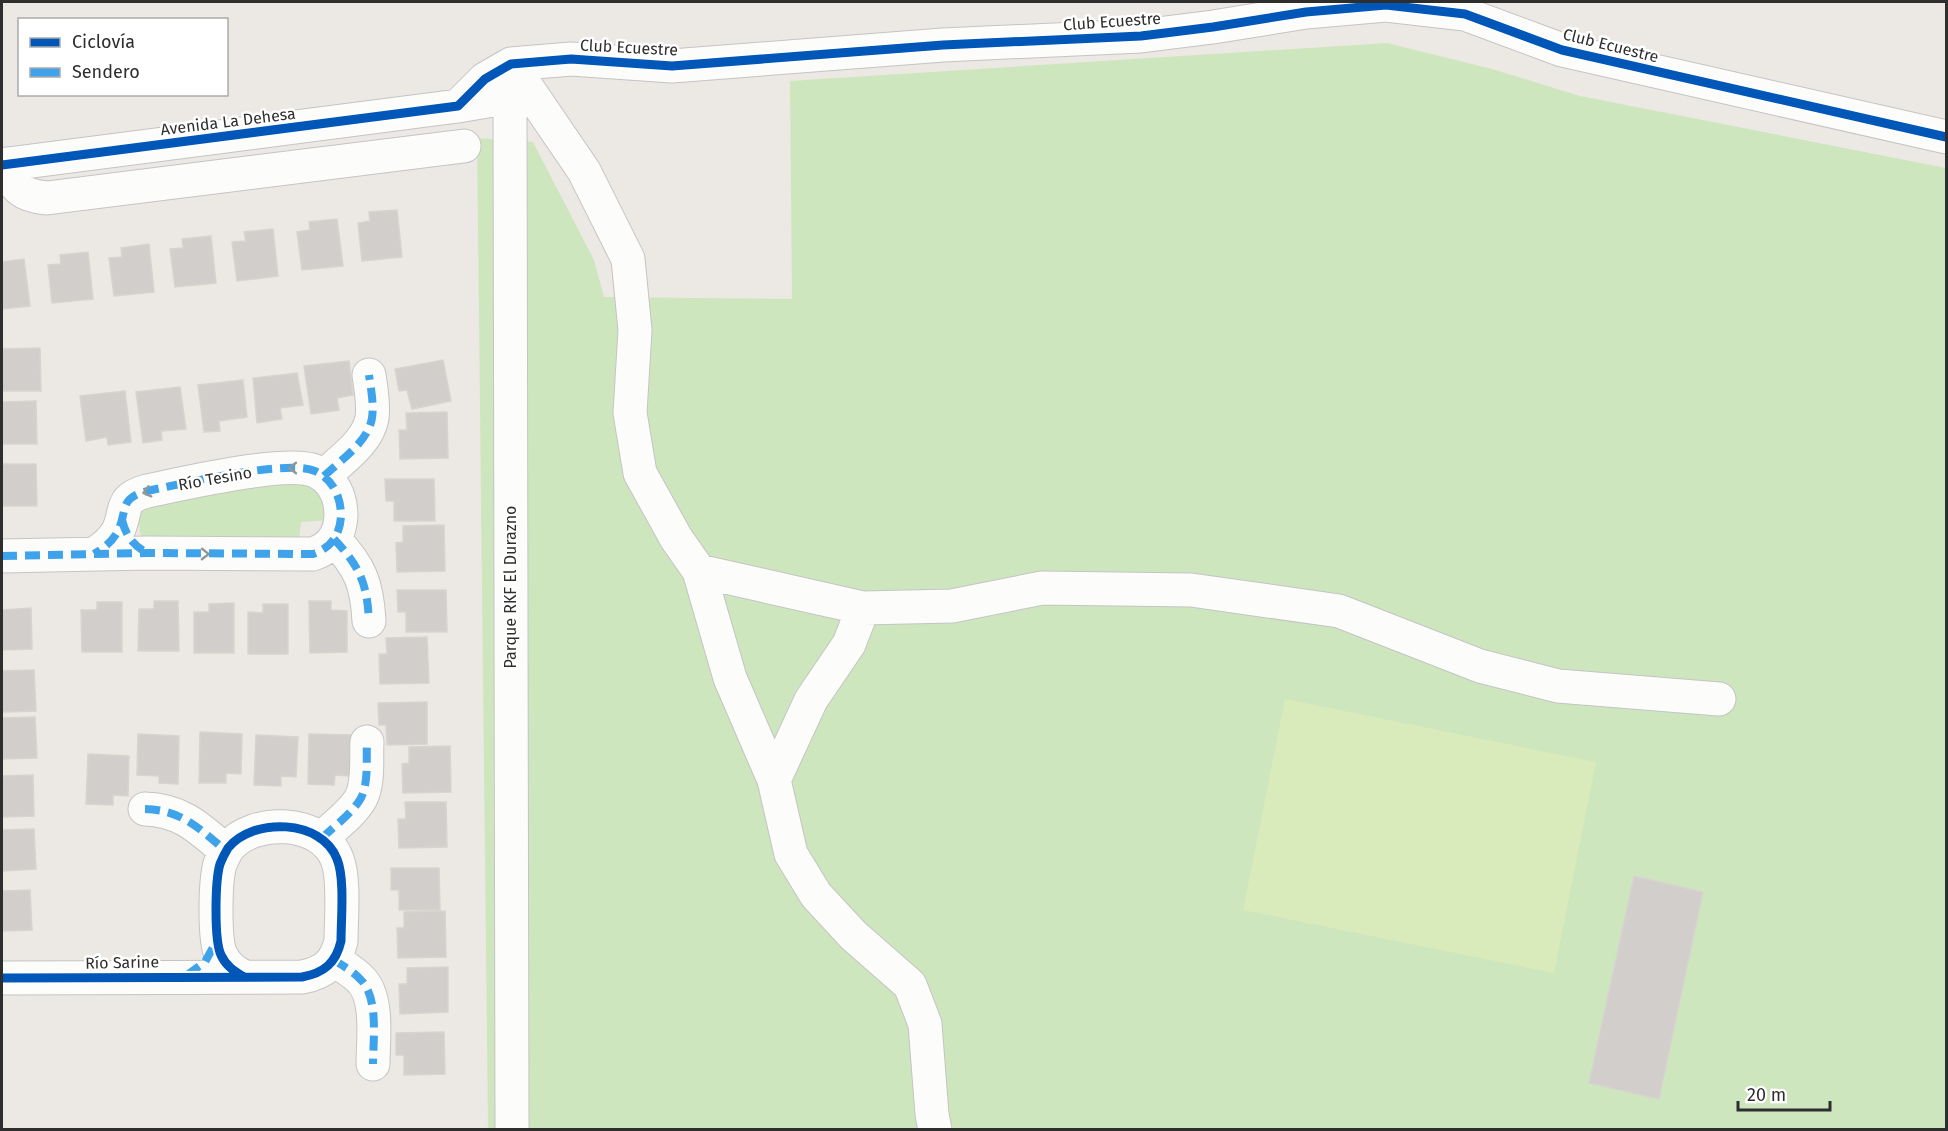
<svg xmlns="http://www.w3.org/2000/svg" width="1948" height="1131" font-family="'Fira Sans',sans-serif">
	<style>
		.green { fill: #cee6be }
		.pitch { fill: #d9eabb }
		.building { fill: #d1cecb; stroke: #d7d4d0; stroke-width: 1.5 }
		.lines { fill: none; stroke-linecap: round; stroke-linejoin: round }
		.minor-casing { stroke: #c5c4c5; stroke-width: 35 }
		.minor { stroke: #fcfcfb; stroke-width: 33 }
		.quiet { stroke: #3ea3eb; stroke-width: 8; stroke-dasharray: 15 8; stroke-linecap: butt }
		.cycleway-casing { stroke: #fff; stroke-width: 13 }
		.cycleway { stroke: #0057b8; stroke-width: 9 }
		.oneway { stroke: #959594 }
		.labels { text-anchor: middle; stroke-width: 5; stroke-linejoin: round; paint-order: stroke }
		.street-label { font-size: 16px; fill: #2e2e2e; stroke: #fff }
	</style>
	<rect width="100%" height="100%" fill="#ece8e4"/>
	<path class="green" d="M1387,43L1492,69L1580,96L1946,168V1129H488L477,138L533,142L594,260L604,297L792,299L790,81Z
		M291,477L321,490L331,520L301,522L298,547L146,542L140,533L138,514L144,508L216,494L246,485Z"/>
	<path class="pitch" d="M1285,699L1596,762L1554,973L1243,910Z"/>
	<path class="building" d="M397,210L402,257L362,261L358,223L370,221L369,212Z
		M337,219L343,266L302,270L297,232L310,230L309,222Z
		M273,229L278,276L237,281L232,242L246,241L244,232Z
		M211,236L216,283L175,287L170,249L183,248L182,239Z
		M149,244L154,292L114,296L109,258L122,257L121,248Z
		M88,252L93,299L52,303L48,265L61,264L60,255Z
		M24,259L30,306L2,309V262Z
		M40,348L41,391H2V349Z
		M443,360L451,401L412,409L407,390L399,391L395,369Z
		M349,361L353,395L337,398L339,410L311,414L304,366Z
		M297,373L303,405L280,408L282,419L257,423L253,378Z
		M243,380L247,417L219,421L220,431L204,432L198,385Z
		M180,387L186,429L161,431L162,440L143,443L136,392Z
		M125,391L131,442L108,445L107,437L86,441L80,396Z
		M36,401L37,444H2V402Z
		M447,412L448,458L400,459L399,430H407L406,413Z
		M2,464H36L37,506H2Z
		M385,479H434L435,521H394V501H386Z
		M444,525L445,571L397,572L396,543L403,542V526Z
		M397,590H446L447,632H406V612H398Z
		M154,601H178L179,651H138L139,609H154Z
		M309,601H331V610L347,611V652L310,653Z
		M97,602H122V652H82L81,610H97Z
		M234,603V653H194V612H209V604Z
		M263,604H288V654H248V612L263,613Z
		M31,608L32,649L2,650V610Z
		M427,637L429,683L380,684L379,654H387L386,638Z
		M34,670L36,711L2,712V671Z
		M427,702V744L387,745L386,725H379L378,703Z
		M35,717L37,758L2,759V718Z
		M200,732L242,734L241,774L226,773V783H199Z
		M138,734L179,736L178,784L159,783V776L137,775Z
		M309,734L351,735L350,776L335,775L334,785L308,784Z
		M256,735L298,737L296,777L281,776V786L254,785Z
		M450,746L451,792L403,793L402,764L409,763V747Z
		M88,754L129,756L128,796L113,795V805L86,804Z
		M33,775L34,816L2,817V776Z
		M405,802H446L447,847L399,848L398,819H406Z
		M34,829L36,869L2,871V830Z
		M391,868H439L440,910H399V890H391Z
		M1634,876L1703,892L1659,1099L1589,1083Z
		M30,890L32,930L2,931V891Z
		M445,911L446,957L398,958L397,928H404V912Z
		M448,967V1012L400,1014L399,984H407V968Z
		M444,1032L445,1074L404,1075V1055H396V1033Z"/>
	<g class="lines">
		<g class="minor-casing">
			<path id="minor" d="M511,64L584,171L628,259L635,330L630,413L640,473L676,538L699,571L730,678L774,780L791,854L816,895L853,935L910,985L925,1024L932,1114L935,1130
				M458,106L485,79L511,64L571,59L672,66L943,45L1141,36L1213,27L1306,12L1386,5L1465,14L1562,50L1946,137
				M7,164C12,188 23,196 47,198L464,146
				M2,165L458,106L510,97L512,1130
				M324,476C341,460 368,442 372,418C374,404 371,389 369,375
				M334,539C360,567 367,583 369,621
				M2,556L147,553L313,554C331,548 340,535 341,516C341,497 333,479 315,471C287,459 181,484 147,491C118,499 128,510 118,531C112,542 104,548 94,554
				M699,571L863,608L952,606L1042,588L1191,590L1339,611L1480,666L1558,686L1719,699
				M774,780L811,700L849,644L863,608
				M145,809C182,810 200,829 226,851
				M322,838C334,826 352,814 361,798C369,782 366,759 367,742
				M334,960C343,966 354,972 361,980C379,998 373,1041 373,1064
				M2,978L302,977C324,973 336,963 341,941C341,920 345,878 337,859C322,819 253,817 228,848C225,853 222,859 220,864C215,881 214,940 221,955C226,966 234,971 244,977"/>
		</g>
		<use href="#minor" class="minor"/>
		<path class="quiet" d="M324,476C341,460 368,442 372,418C374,404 371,389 369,375
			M122,520C126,536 133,545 147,553
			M334,539C360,567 367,583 369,621
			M2,556L147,553L313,554C331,548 340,535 341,516C341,497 333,479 315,471C287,459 181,484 147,491C118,499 128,510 118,531C112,542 104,548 94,554
			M145,809C182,810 200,829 226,851
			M322,838C334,826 352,814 361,798C369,782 366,759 367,742
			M334,960C343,966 354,972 361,980C379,998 373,1041 373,1064
			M187,975L205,962L216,942"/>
		<g class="cycleway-casing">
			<path id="cycleway" d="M2,165L458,106L485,79L511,64L571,59L672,66L943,45L1141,36L1213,27L1306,12L1386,5L1465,14L1562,50L1946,137
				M2,978L302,977C324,973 336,963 341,941C341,920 345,878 337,859C322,819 253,817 228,848C225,853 222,859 220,864C215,881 214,940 221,955C226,966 234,971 244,977"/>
		</g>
		<use href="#cycleway" class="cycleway"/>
	</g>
	<defs><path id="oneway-chevron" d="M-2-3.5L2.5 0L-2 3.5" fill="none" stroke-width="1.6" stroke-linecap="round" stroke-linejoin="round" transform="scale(1.5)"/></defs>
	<g class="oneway">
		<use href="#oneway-chevron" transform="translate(293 468) rotate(-180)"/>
		<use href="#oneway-chevron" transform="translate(147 492) rotate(165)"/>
		<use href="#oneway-chevron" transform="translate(205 554) rotate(1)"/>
	</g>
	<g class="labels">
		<g class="street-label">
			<text transform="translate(1112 21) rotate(-4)" y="6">Club Ecuestre</text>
			<text transform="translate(1611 45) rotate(14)" y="6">Club Ecuestre</text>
			<text transform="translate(629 47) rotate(3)" y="6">Club Ecuestre</text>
			<text transform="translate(228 121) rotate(-7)" y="6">Avenida La Dehesa</text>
			<text transform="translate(215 478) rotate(-10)" y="6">Río Tesino</text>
			<text transform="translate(510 587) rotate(-90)" y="6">Parque RKF El Durazno</text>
			<text transform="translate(122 962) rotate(-1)" y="6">Río Sarine</text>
		</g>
	</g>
	<rect width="1948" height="1131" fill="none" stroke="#2e2e2e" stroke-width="6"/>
	<rect x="18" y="18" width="210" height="78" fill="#ffffff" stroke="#ababab" stroke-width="1.5"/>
	<rect x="30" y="38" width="30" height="9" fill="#0057b8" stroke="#ababab" stroke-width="1.5"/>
	<text x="72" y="48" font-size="18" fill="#2e2e2e">Ciclovía</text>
	<rect x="30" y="68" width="30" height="9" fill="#3ea3eb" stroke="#ababab" stroke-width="1.5"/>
	<text x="72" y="78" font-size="18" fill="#2e2e2e">Sendero</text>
	<path d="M1738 1101v9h92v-9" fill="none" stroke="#2e2e2e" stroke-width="3"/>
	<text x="1747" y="1101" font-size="18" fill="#2e2e2e" stroke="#ffffff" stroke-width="4.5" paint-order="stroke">20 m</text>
</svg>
